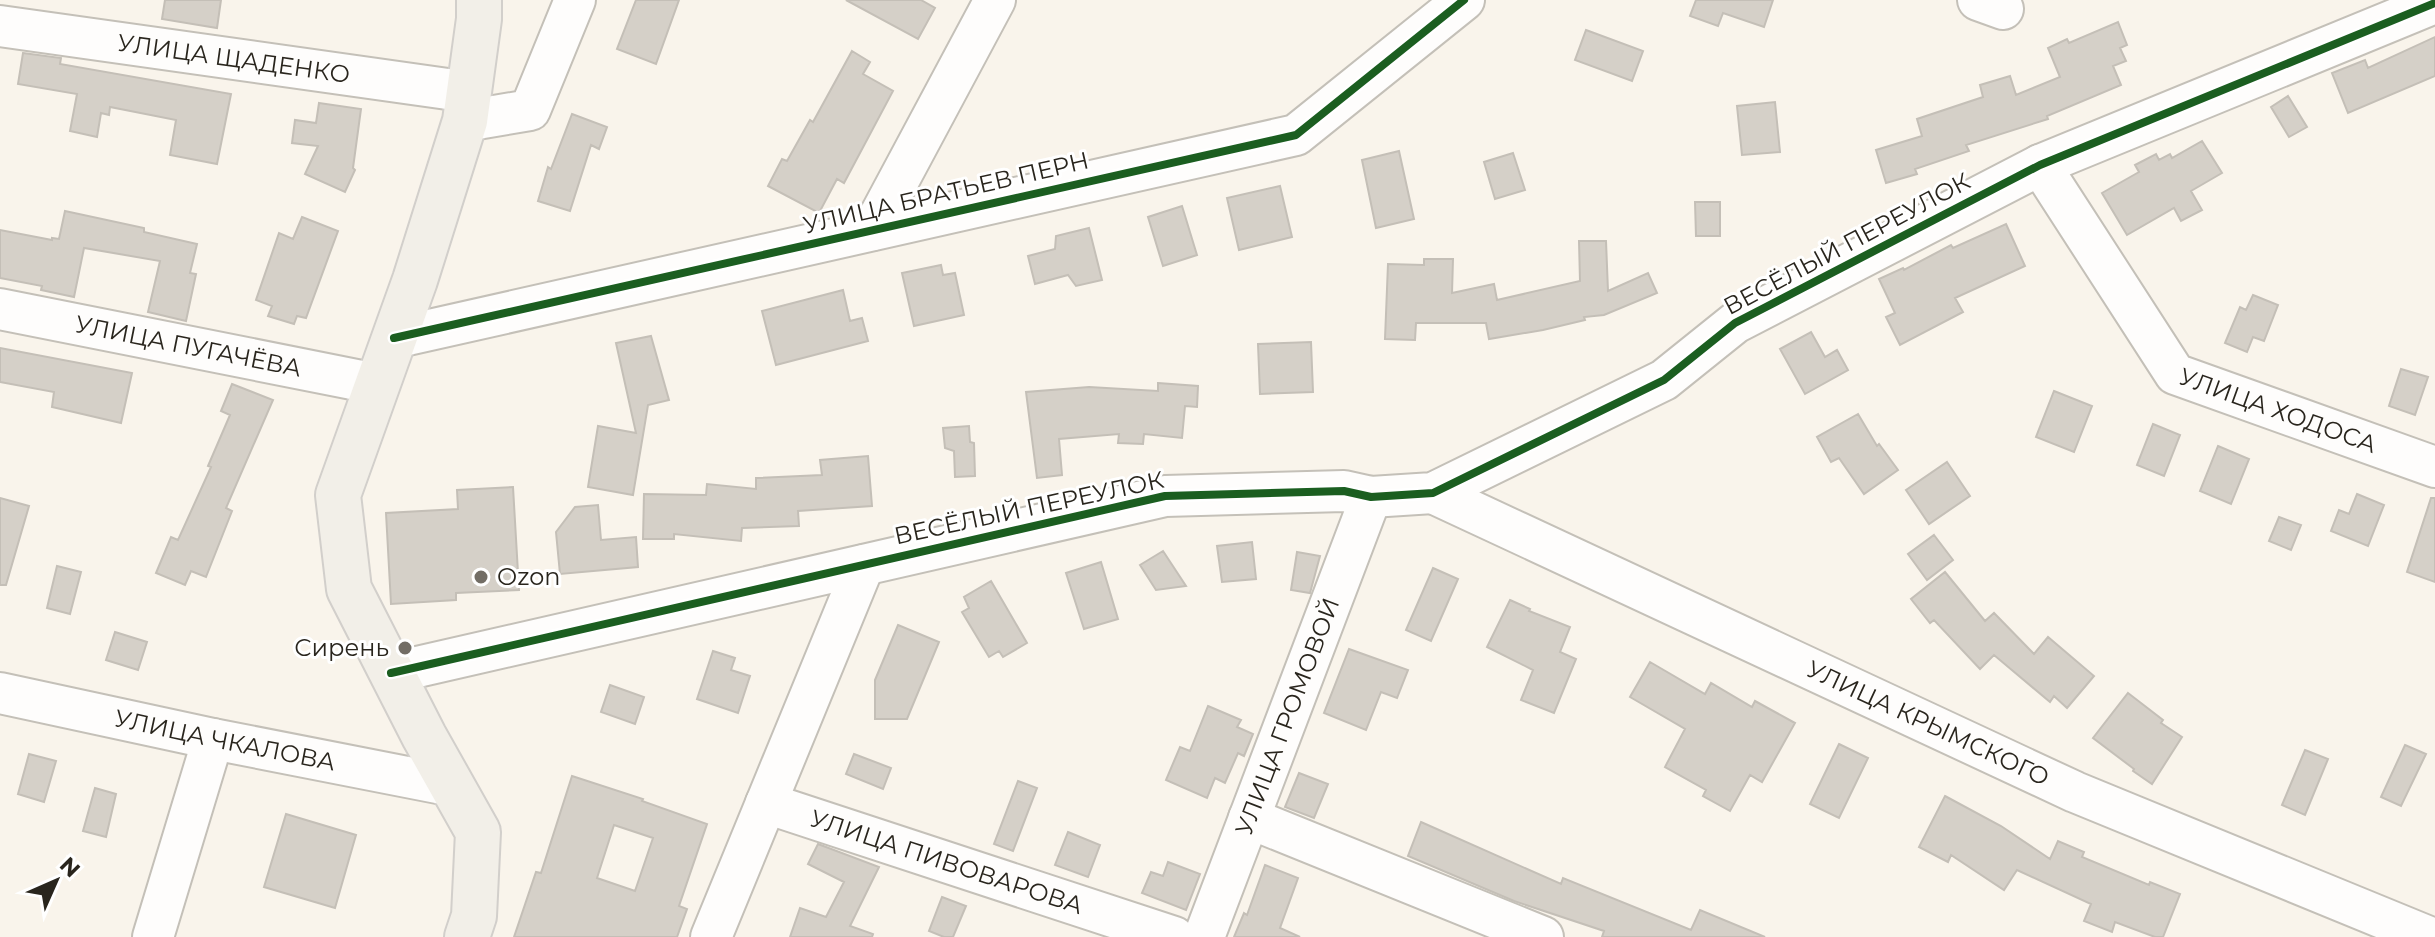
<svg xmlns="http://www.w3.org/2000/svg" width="2435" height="937" font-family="Montserrat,sans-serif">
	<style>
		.building { fill: #d5d0c8; stroke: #c4bfb7; stroke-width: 2; fill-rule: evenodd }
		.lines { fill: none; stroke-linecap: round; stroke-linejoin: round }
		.minor-casing { stroke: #c4c0b8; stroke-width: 44 }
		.major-casing { stroke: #d2cfcb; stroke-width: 48 }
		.minor { stroke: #fefdfc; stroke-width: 40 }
		.major { stroke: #f2efe8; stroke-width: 44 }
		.cycleway-casing { stroke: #fff; stroke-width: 13 }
		.cycleway { stroke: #1b5e20; stroke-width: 8 }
		.poi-dot { fill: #726d65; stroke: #fff; stroke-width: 3 }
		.labels { text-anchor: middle; stroke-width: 6; stroke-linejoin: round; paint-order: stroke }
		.street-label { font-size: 24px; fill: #29251d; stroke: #fff }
		.poi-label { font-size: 24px; fill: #29251d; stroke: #fff; text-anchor: start }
	</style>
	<rect width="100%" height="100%" fill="#f9f4eb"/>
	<path class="building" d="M165,0H221L217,28L162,19Z
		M636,0H679L656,64L617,49Z
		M846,0H921L935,8L918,39Z
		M1696,0H1773L1764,27L1723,13L1718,26L1690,16Z
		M2118,22L2127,45L2120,48L2126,61L2113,66L2121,85L2047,116L2048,119L1966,145L1969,151L1915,169L1917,174L1886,183L1876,150L1922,136L1917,119L1983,97L1980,85L2010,76L2016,95L2060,77L2048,48L2067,39L2069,43Z
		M1586,30L1643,51L1632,81L1575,60Z
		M2435,37V76L2348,113L2332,73L2365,60L2368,68Z
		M852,51L870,62L863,74L893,91L844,183L837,179L819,213L768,186L782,159L787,161L810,120L813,122Z
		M23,53L61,58L60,64L231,94L217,164L170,155L176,120L110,107L109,115L101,113L97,137L70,131L77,94L18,84Z
		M2288,96L2307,127L2289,137L2271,107Z
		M1775,102L1780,152L1742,155L1737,106Z
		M319,103L361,109L353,168L355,170L345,192L305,174L318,146L292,143L295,120L316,123Z
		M572,114L607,127L599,149L591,145L570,211L538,201L548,167L551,169Z
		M2202,141L2222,173L2191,191L2202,210L2181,221L2174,208L2127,235L2102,193L2139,172L2135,165L2156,154L2159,160L2170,154L2172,158Z
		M1399,151L1414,219L1376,228L1362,160Z
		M1513,153L1525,190L1495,199L1484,162Z
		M1280,186L1292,237L1239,250L1227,198Z
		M1695,202H1720V236H1696Z
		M1182,206L1197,255L1163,266L1148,217Z
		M65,211L144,228V232L197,244L190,273L196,274L186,321L148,312L160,261L84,248L74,297L41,290L42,286L0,278V230L52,240V238L59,239Z
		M302,217L338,231L306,318L297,316L294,324L268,316L272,306L256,300L279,233L293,239Z
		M2006,224L2025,266L1955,298L1963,312L1900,345L1886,317L1895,313L1879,279L1903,268L1904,270L1951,245L1953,248Z
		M1089,228L1102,280L1076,286L1068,275L1035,284L1028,256L1055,249L1056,236Z
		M1579,241H1606L1608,291L1648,273L1657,293L1604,315L1584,317L1585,320L1543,330L1489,339L1486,323H1416L1415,340L1385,339L1388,264L1424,265V259H1453L1452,293L1494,284L1497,300L1580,281Z
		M941,265L943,275L955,273L964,315L914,326L902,273Z
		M843,290L850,321L862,318L868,341L776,365L762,311Z
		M2253,295L2278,305L2264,341L2253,337L2247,352L2225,343L2240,307L2246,310Z
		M1811,332L1825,357L1837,350L1848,370L1805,394L1780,349Z
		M651,336L669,400L648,405L633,495L588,487L598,426L636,433L616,343Z
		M1311,342L1313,392L1260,394L1258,344Z
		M0,348L132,373L121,423L52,407L54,392L0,382Z
		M2401,369L2428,377L2415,415L2389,406Z
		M1158,383L1198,386L1197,407L1185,406L1182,438L1144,434L1143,444L1118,443L1119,434L1059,439L1062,475L1037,478L1026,392L1089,387L1158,391Z
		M232,384L273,400L226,508L232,511L206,577L191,571L185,585L156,573L171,537L178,540L211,467L208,466L230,415L221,411Z
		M2054,391L2092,406L2074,452L2036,437Z
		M1858,414L1877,446L1879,444L1898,470L1864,494L1839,458L1831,462L1817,437Z
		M2153,424L2180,435L2164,476L2137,465Z
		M969,426L970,442L974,443L975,476L955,477L954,451L945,448L943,428Z
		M2218,446L2249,459L2231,504L2200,491Z
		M868,456L872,506L798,511L799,526L742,528L741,541L674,534V539H643L644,494L706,495L707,484L756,489V478L822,475L820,460Z
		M1947,462L1970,496L1929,524L1906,490Z
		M513,487L519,590L456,593V600L391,604L386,513L458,509L457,490Z
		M2357,494L2384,505L2368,546L2331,531L2339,510L2349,514Z
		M0,498L29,506L6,585H0Z
		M2431,498H2435V582L2407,572Z
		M598,505L601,540L636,537L638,567L560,574L556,532L575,507Z
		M2279,517L2301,525L2291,550L2269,541Z
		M1934,535L1953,560L1927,580L1908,554Z
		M1252,542L1256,579L1222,582L1217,546Z
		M1163,551L1186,586L1156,590L1140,565Z
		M1297,552L1320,556L1310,593L1291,590Z
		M1101,562L1118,619L1084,629L1066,573Z
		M57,566L81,572L70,614L47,608Z
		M1433,568L1458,579L1431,641L1406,630Z
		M1945,572L1985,621L1994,613L2034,654L2048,637L2094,676L2067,708L2054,696L2050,702L1994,655L1980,669L1934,620L1930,623L1911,599Z
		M991,581L1027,643L1003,657L999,651L989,657L962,612L969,608L964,597Z
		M1510,600L1530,609L1529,611L1570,627L1560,652L1576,659L1554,713L1521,700L1533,670L1487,647Z
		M898,625L939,642L907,719H875V680Z
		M115,632L147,642L138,670L106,660Z
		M1349,649L1408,670L1397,698L1381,692L1366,730L1324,713Z
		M713,651L735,658L731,670L750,676L738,713L697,699Z
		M1650,662L1705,694L1711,683L1752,707L1755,701L1795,723L1762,782L1750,775L1730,811L1703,796L1706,790L1665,767L1685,729L1630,697Z
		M610,685L644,697L635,724L601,712Z
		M2128,693L2163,720L2161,723L2182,737L2152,784L2133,771L2134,769L2093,738Z
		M1208,706L1241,720L1237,727L1253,734L1244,756L1238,753L1225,783L1215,778L1207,798L1166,780L1180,747L1190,751Z
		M1839,744L1868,758L1839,818L1810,804Z
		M2405,745L2426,754L2401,806L2381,797Z
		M2305,750L2328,759L2305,815L2282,805Z
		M29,754L56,761L44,802L18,794Z
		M854,754L891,768L883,789L846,774Z
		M1299,773L1328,784L1314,818L1285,807Z
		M572,776L643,799L642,801L707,824L679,906L687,909L677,937H514L536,872L541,873ZM614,825L653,838L635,891L597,878Z
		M1018,781L1037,788L1013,851L994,844Z
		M95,788L116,794L106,837L83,831Z
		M1945,796L2001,826L2050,859L2058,841L2084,852L2082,857L2149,885L2150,882L2180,894L2163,937H2155L2115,922L2112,932L2084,921L2091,904L2017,870L2004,890L1951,855L1948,862L1919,847Z
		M286,814L356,835L335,908L264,887Z
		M1421,822L1561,884L1563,878L1691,930L1700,910L1765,937H1602L1604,931L1514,901L1408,856Z
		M1068,832L1100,845L1088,877L1055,865Z
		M818,844L879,867L850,926L873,934L872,937H790L800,908L826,917L844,882L808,864Z
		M1168,862L1200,874L1186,910L1142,893L1151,872L1163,876Z
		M1265,865L1298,878L1280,928L1300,937H1234L1244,913L1247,915Z
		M942,897L966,906L953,937H944L929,931Z"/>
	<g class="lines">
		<g class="minor-casing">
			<g id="minor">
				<path d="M1978,0L2003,9"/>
				<path id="s1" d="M0,26L469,92"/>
				<path d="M465,121L530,110L575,0"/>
				<path id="s2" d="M2040,165L2175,374L2435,467"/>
				<path d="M872,230L995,0"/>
				<path id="s3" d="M0,309L377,384"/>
				<path d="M394,338L1296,135L1464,0"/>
				<path id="s4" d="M1433,493L2075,792L2429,937"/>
				<path d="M391,673L1165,496L1344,491L1371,497L1433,493L1664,380L1735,323L2040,165L2435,3"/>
				<path id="s5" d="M0,693L213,739L453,786"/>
				<path id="s6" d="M766,803L1174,937"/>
				<path d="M1249,818L1543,937"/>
				<path d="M153,937L213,739"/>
				<path d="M711,937L864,565"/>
				<path id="s7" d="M1204,937L1371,497"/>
			</g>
		</g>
		<g class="major-casing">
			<path id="major" d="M467,937L474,916L478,832L424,736L349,589L338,495L415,280L465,121L479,19V0"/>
		</g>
		<use href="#minor" class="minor"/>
		<use href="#major" class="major"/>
		<g class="cycleway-casing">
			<path id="cycleway" d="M394,338L1296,135L1464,0
				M391,673L1165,496L1344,491L1371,497L1433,493L1664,380L1735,323L2040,165L2435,3"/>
		</g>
		<use href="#cycleway" class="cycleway"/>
	</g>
	<g class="poi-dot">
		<circle cx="481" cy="577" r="8"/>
		<circle cx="405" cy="648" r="8"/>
	</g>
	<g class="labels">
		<g class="street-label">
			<text dy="8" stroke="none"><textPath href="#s1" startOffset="236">УЛИЦА ЩАДЕНКО</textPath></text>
			<text transform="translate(946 193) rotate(-13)" y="8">УЛИЦА БРАТЬЕВ ПЕРН</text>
			<text transform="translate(1847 244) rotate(-28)" y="8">ВЕСЁЛЫЙ ПЕРЕУЛОК</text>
			<text dy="8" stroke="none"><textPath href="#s3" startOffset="192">УЛИЦА ПУГАЧЁВА</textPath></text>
			<text dy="8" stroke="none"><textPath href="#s2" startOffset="358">УЛИЦА ХОДОСА</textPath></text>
			<text transform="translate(1029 508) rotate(-12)" y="8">ВЕСЁЛЫЙ ПЕРЕУЛОК</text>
			<text dy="8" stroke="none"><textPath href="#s7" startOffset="236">УЛИЦА ГРОМОВОЙ</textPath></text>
			<text dy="8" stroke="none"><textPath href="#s4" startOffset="546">УЛИЦА КРЫМСКОГО</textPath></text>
			<text dy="8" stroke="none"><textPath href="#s5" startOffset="230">УЛИЦА ЧКАЛОВА</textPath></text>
			<text dy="8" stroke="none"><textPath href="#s6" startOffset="190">УЛИЦА ПИВОВАРОВА</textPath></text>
		</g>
		<g class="poi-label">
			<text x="497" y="585">Ozon</text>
			<text x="389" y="656" text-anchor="end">Сирень</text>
		</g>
	</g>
	<g transform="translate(56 881) rotate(45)" stroke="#ffffff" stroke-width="6" paint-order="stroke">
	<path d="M0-6L14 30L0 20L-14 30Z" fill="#29251d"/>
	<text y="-12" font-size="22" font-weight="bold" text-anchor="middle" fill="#29251d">N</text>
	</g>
</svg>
